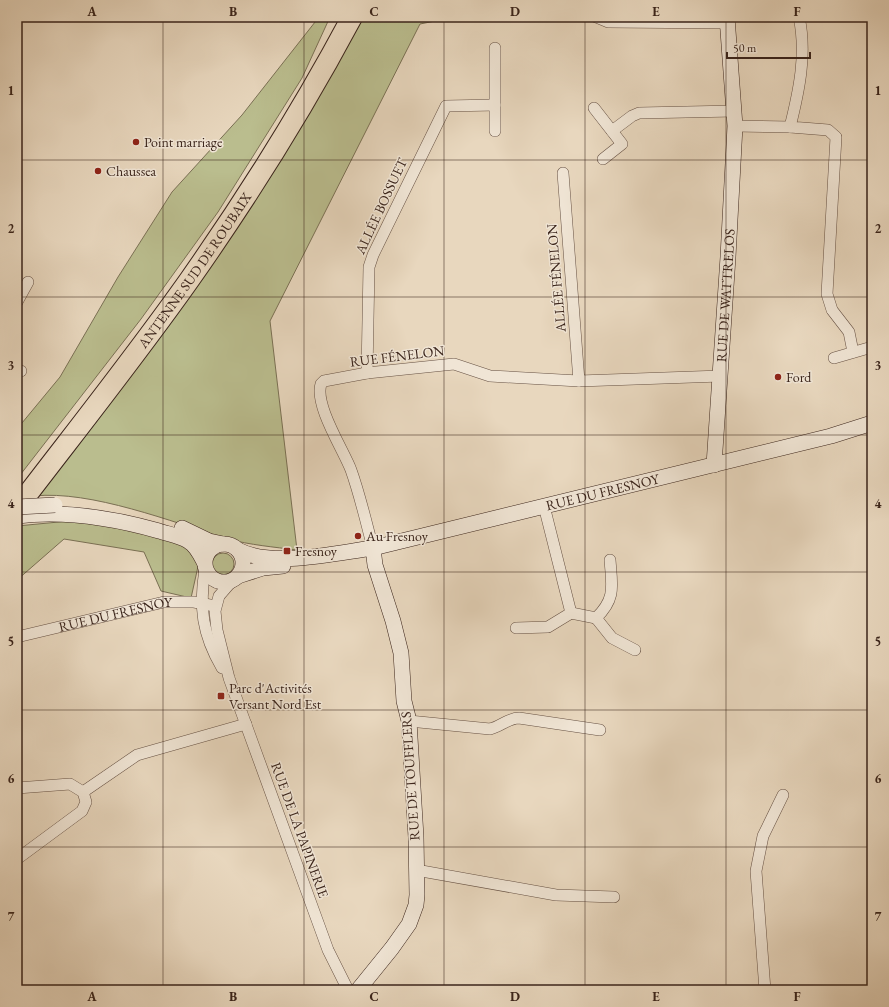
<svg xmlns="http://www.w3.org/2000/svg" width="889" height="1007" font-family="'EB Garamond',serif">
	<style>
		.green { fill: #babd8e; stroke: #7a7054 }
		.lines { fill: none; stroke-linecap: round; stroke-linejoin: round }
		.street-casing { stroke: #665144; stroke-width: 12 }
		.secondary-casing { stroke: #3a241b; stroke-width: 16 }
		.highway-casing { stroke: #3a241b; stroke-width: 22 }
		.street { stroke: #f0e5d5; stroke-width: 11 }
		.secondary { stroke: #f0e5d5; stroke-width: 15 }
		.highway { stroke: #e8d7be; stroke-width: 20 }
		.secondary-bridge-casing { stroke: #3a241b; stroke-width: 16; stroke-linecap: butt }
		.secondary-bridge { stroke: #f0e5d5; stroke-width: 15 }
		.grid { fill: none; stroke: #3a241b; stroke-width: 1; stroke-opacity: 0.55 }
		.poi-dot { fill: #8f2418; stroke: #f0e5d5; stroke-width: 1.5 }
		.labels { text-anchor: middle; stroke-width: 3; stroke-linejoin: round; paint-order: stroke }
		.poi-label { font-size: 14px; fill: #3a241b; stroke: #f0e5d5; text-anchor: start }
		.street-label { font-size: 14px; fill: #3a241b; stroke: #f0e5d5 }
		.neatline { fill: none; stroke: #3a241b; stroke-width: 1.5 }
		.grid-label { font-size: 13px; text-anchor: middle; font-weight: bold; fill: #3a241b }
	</style>
	<rect width="100%" height="100%" fill="#e8d7be"/>
	<filter id="stains"><feTurbulence type="fractalNoise" baseFrequency=".005" numOctaves="4"/><feColorMatrix values="0 0 0 0 .2 0 0 0 0 .09 0 0 0 0 .02 0 0 0 .5 -.17"/></filter>
	<radialGradient id="worn" r=".72"><stop offset=".6" stop-color="#630" stop-opacity="0"/><stop offset="1" stop-color="#630" stop-opacity=".3"/></radialGradient>
	<path class="green" d="M319,17H330L302,78L218,212L141,319L17,479V429L60,377L118,277L172,192L242,115Z
		M360,17H455L420,24L270,321L297,550C274,547 250,545 228,539C172,522 91,490 34,496Z
		M69,521C98,525 167,531 190,550C193,553 196,558 199,562L191,598L161,591L144,552L64,539L17,580V526Z
		M212 564a11 11 0 1 1 22 0a11 11 0 1 1-22 0Z"/>
	<g class="lines">
		<g class="street-casing">
			<g id="street">
				<path d="M596,17L608,22L728,23"/>
				<path d="M799,17C807,54 799,91 790,127L828,130L836,137L827,294L832,310L849,332L853,352"/>
				<path d="M594,108L622,144L603,159"/>
				<path d="M735,126L790,127"/>
				<path d="M495,131V48"/>
				<path d="M612,131L632,116L639,113L734,111"/>
				<path d="M563,173L579,381"/>
				<path d="M17,302L28,282"/>
				<path d="M834,358L872,347"/>
				<path d="M17,371H21"/>
				<path d="M367,373L369,267L373,255L446,106L495,105"/>
				<path d="M373,548C366,522 360,495 351,470C344,451 314,405 321,384L324,381L367,373L454,364L490,376L579,381L721,376"/>
				<path d="M205,569C199,607 202,634 222,668"/>
				<path d="M232,581L219,596L215,611L217,630L229,678L328,950L348,990"/>
				<path d="M571,613L596,618C616,599 612,586 610,560"/>
				<path d="M596,618L612,638L635,650"/>
				<path d="M516,628L548,627L571,613L544,506"/>
				<path id="s1" d="M17,637L164,602H194L215,606"/>
				<path d="M409,721L490,729C500,727 508,718 519,718L600,730"/>
				<path d="M17,788L70,784L83,792L86,802L82,811L17,859"/>
				<path d="M83,792L137,755L246,724"/>
				<path d="M416,870L556,895L614,897"/>
				<path d="M765,990L756,871L763,836L783,795"/>
			</g>
		</g>
		<g class="secondary-casing">
			<g id="secondary">
				<path id="s2" d="M714,465L728,257L735,126L727,17"/>
				<path d="M17,516C65,510 113,518 159,531C168,534 180,536 188,541C196,545 200,554 204,562"/>
				<path d="M182,528L209,541L223,544"/>
				<circle cx="224" cy="563" r="19"/>
				<path id="s3" d="M238,550C273,568 335,553 373,548L831,436L872,423"/>
				<path d="M238,576L263,568L283,566"/>
				<path d="M358,990L392,948L409,924L416,905L417,895L416,837L409,721L404,701L401,653L393,621L375,565L373,548"/>
			</g>
		</g>
		<g class="highway-casing">
			<g id="highway">
				<path id="s4" d="M17,508C75,432 135,357 190,279C249,195 304,107 352,17"/>
			</g>
		</g>
		<use href="#street" class="street"/>
		<use href="#secondary" class="secondary"/>
		<use href="#highway" class="highway"/>
		<g class="secondary-bridge-casing">
			<path id="secondary-bridge" d="M17,507L55,505"/>
		</g>
		<use href="#secondary-bridge" class="secondary-bridge"/>
	</g>
	<path class="grid" d="M163,17V990M304,17V990M444,17V990M585,17V990M726,17V990M17,160H872M17,297H872M17,435H872M17,572H872M17,710H872M17,847H872"/>
	<g class="poi-dot">
		<circle cx="136" cy="142" r="4"/>
		<circle cx="98" cy="171" r="4"/>
		<circle cx="778" cy="377" r="4"/>
		<circle cx="358" cy="536" r="4"/>
		<rect x="283" y="547" width="8" height="8" rx="2"/>
		<rect x="217" y="692" width="8" height="8" rx="2"/>
	</g>
	<g class="labels">
		<g class="poi-label">
			<text x="144" y="147">Point marriage</text>
			<text x="106" y="176">Chaussea</text>
			<text x="786" y="382">Ford</text>
			<text x="366" y="541">Au Fresnoy</text>
			<text x="295" y="556">Fresnoy</text>
			<text x="229" y="693">Parc d'Activités<tspan x="229" dy="16">Versant Nord Est</tspan></text>
		</g>
		<g class="street-label">
			<text transform="translate(381 206) rotate(-65)" y="5">ALLÉE BOSSUET</text>
			<text dy="5" stroke="none"><textPath href="#s4" startOffset="297">ANTENNE SUD DE ROUBAIX</textPath></text>
			<text transform="translate(556 278) rotate(-95)" y="5">ALLÉE FÉNELON</text>
			<text dy="5" stroke="none"><textPath href="#s2" startOffset="170">RUE DE WATTRELOS</textPath></text>
			<text transform="translate(397 356) rotate(-7)" y="5">RUE FÉNELON</text>
			<text dy="5" stroke="none"><textPath href="#s3" startOffset="373">RUE DU FRESNOY</textPath></text>
			<text dy="5" stroke="none"><textPath href="#s1" startOffset="101">RUE DU FRESNOY</textPath></text>
			<text transform="translate(410 776) rotate(-94)" y="5">RUE DE TOUFFLERS</text>
			<text transform="translate(300 830) rotate(70)" y="5">RUE DE LA PAPINERIE</text>
		</g>
	</g>
	<rect width="889" height="1007" fill="none" stroke="#e8d7be" stroke-width="44"/>
	<path d="M727 52v6h83v-6" fill="none" stroke="#3a241b" stroke-width="2"/>
	<text x="733" y="52" font-size="12" fill="#3a241b" stroke="#f0e5d5" stroke-width="3" paint-order="stroke">50 m</text>
	<rect x="22" y="22" width="845" height="963" class="neatline"/>
	<g class="grid-label">
		<text x="92" y="16">A</text>
		<text x="233" y="16">B</text>
		<text x="374" y="16">C</text>
		<text x="515" y="16">D</text>
		<text x="656" y="16">E</text>
		<text x="797" y="16">F</text>
		<text x="11" y="95">1</text>
		<text x="878" y="95">1</text>
		<text x="11" y="233">2</text>
		<text x="878" y="233">2</text>
		<text x="11" y="370">3</text>
		<text x="878" y="370">3</text>
		<text x="11" y="508">4</text>
		<text x="878" y="508">4</text>
		<text x="11" y="646">5</text>
		<text x="878" y="646">5</text>
		<text x="11" y="783">6</text>
		<text x="878" y="783">6</text>
		<text x="11" y="921">7</text>
		<text x="878" y="921">7</text>
		<text x="92" y="1001">A</text>
		<text x="233" y="1001">B</text>
		<text x="374" y="1001">C</text>
		<text x="515" y="1001">D</text>
		<text x="656" y="1001">E</text>
		<text x="797" y="1001">F</text>
	</g>
	<rect width="100%" height="100%" filter="url(#stains)"/>
	<rect width="100%" height="100%" fill="url(#worn)"/>
</svg>
